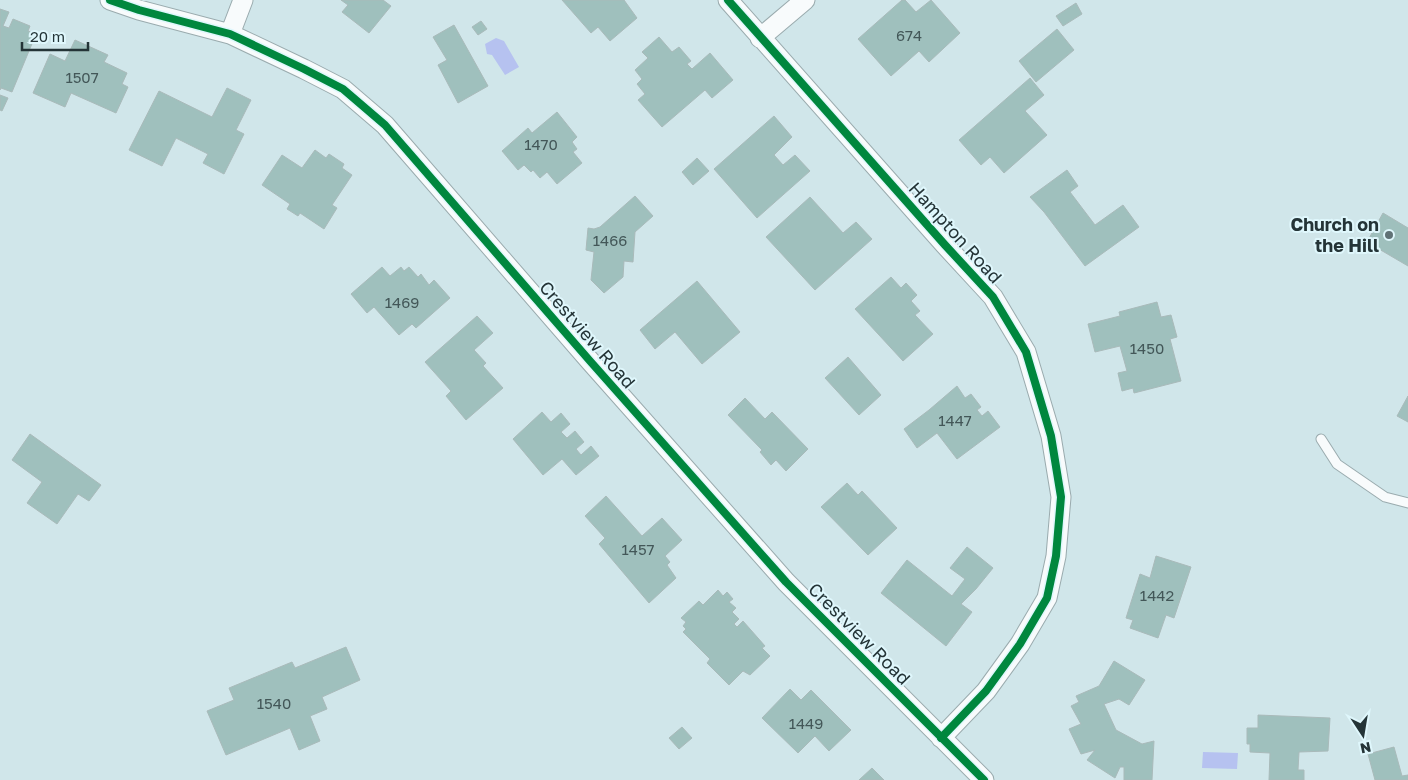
<svg xmlns="http://www.w3.org/2000/svg" width="1408" height="780" font-family="'Golos Text',sans-serif">
	<style>
		.water { fill: #b6c2f0 }
		.building { fill: #9fc0bd; stroke: #a9baba }
		.lines { fill: none; stroke-linecap: round; stroke-linejoin: round }
		.lane-casing { stroke: #9aabae; stroke-width: 11 }
		.street-casing { stroke: #9aabae; stroke-width: 21 }
		.lane { stroke: #f8fbfc; stroke-width: 9 }
		.street { stroke: #f8fbfc; stroke-width: 19 }
		.cycleway-casing { stroke: #dff7fc; stroke-width: 11 }
		.cycleway { stroke: #00873e; stroke-width: 8 }
		.poi-dot { fill: #607276; stroke: #dff7fc; stroke-width: 2 }
		.labels { text-anchor: middle; stroke-width: 4; stroke-linejoin: round; paint-order: stroke }
		.number-label { font-size: 15px; fill: #435758 }
		.poi-label { font-size: 18px; font-weight: bold; fill: #243437; stroke: #dff7fc; text-anchor: end }
		.street-label { font-size: 18px; fill: #243437; stroke: #dff7fc }
	</style>
	<rect width="100%" height="100%" fill="#d0e6ea"/>
	<path class="water" d="M496,38L504,41L519,67L505,75L492,55L487,54L485,44Z
		M1203,752L1238,753L1237,769L1202,768Z"/>
	<path class="building" d="M341,0H383L391,6L369,33L342,12L348,5Z
		M562,0H624L637,18L610,41L598,27L591,33Z
		M902,0H905L916,12L931,0L960,33L929,62L919,51L891,76L858,39Z
		M1076,3L1082,14L1063,26L1056,16Z
		M0,9L9,12L3,26L9,28L13,19L30,26L28,31L36,34L12,92L1,88L0,90Z
		M481,21L487,29L478,35L472,27Z
		M454,25L488,86L458,103L438,65L447,60L433,37Z
		M1057,29L1074,50L1036,82L1019,61Z
		M659,37L672,52L679,47L691,61L687,64L692,69L710,53L733,80L712,98L705,90L662,127L638,100L645,94L637,84L642,79L635,70L648,58L642,52Z
		M75,40L108,55L104,62L127,73L122,84L128,87L116,113L71,93L65,107L33,93L50,54L65,61Z
		M1030,78L1044,95L1025,111L1047,135L1004,173L990,157L981,165L959,140Z
		M227,88L251,100L236,130L244,134L224,174L203,163L208,154L176,138L162,166L129,150L159,91L212,117Z
		M0,95L8,98L2,111L0,110Z
		M557,112L577,137L572,142L577,149L573,152L582,163L557,184L547,172L540,178L533,170L531,172L524,165L518,170L502,151L528,128L532,133Z
		M774,116L792,137L774,155L783,165L795,155L810,171L757,218L714,169Z
		M315,150L326,158L329,154L344,164L342,168L352,175L332,205L337,208L324,229L300,213L298,216L287,209L290,204L262,185L282,155L302,168Z
		M697,158L709,171L693,185L682,172Z
		M1067,170L1078,186L1070,192L1095,225L1123,205L1139,227L1085,266L1044,212L1030,197Z
		M635,196L653,216L635,232L633,262L624,261L623,277L604,293L591,280L594,252L586,250L588,228L594,229L600,227Z
		M810,197L843,233L856,222L872,239L815,290L766,237Z
		M1383,213L1408,228V266L1367,242Z
		M382,267L390,276L401,267L404,271L409,267L418,277L421,274L429,285L434,280L450,298L416,328L412,324L399,335L374,307L367,313L351,294Z
		M891,277L901,288L906,283L917,295L911,301L920,311L915,315L933,334L903,361L855,309Z
		M697,281L740,332L702,364L675,332L655,349L640,330Z
		M1157,302L1161,317L1171,315L1177,337L1170,339L1181,381L1134,393L1133,388L1122,391L1118,373L1127,371L1120,346L1095,352L1088,324L1120,316L1119,312Z
		M477,316L493,333L474,350L486,363L483,366L503,388L466,420L446,396L451,391L425,362Z
		M848,357L881,395L859,415L825,378Z
		M957,386L965,398L971,394L981,407L977,410L982,416L988,411L1000,427L957,459L937,433L917,448L904,429L929,410Z
		M1408,396V422L1397,416Z
		M745,398L765,419L772,412L808,449L786,471L776,460L771,465L760,452L762,450L728,415Z
		M542,412L551,422L561,413L570,424L561,432L567,438L575,431L584,442L576,449L581,455L591,446L599,456L576,475L562,459L543,475L513,439Z
		M30,434L101,485L89,501L78,494L57,524L27,503L42,482L12,460Z
		M847,483L858,495L862,491L897,528L868,555L821,507Z
		M606,496L642,536L662,518L682,540L665,556L670,562L667,565L676,578L649,603L599,544L605,538L585,516Z
		M967,547L993,568L976,589L961,604L972,612L946,646L881,593L907,560L952,596L965,579L950,568Z
		M1156,556L1191,567L1174,618L1166,615L1158,638L1130,628L1133,620L1126,618L1140,574L1150,578Z
		M718,590L723,596L727,592L733,599L729,602L736,608L732,612L739,619L734,624L737,627L743,621L765,646L762,648L770,656L750,675L743,671L729,685L707,663L710,659L683,632L686,629L683,626L686,622L681,618L699,601L703,605Z
		M346,647L360,680L322,697L327,709L310,716L320,741L299,750L290,728L226,755L207,711L234,700L229,688L292,662L295,668Z
		M1114,661L1145,680L1129,705L1119,699L1104,704L1116,730L1142,744L1154,741L1152,780H1124V767H1120L1115,778L1087,760L1095,750L1081,754L1069,729L1081,724L1071,706L1079,702L1076,696L1099,686Z
		M790,689L801,700L811,690L851,730L829,751L815,736L798,753L762,718Z
		M1258,715L1330,718L1328,751L1299,752L1298,770H1304V780H1269L1270,753L1250,752V744H1247V728H1258Z
		M682,727L692,738L679,749L669,738Z
		M1394,747L1402,776L1408,775V780H1375L1368,754Z
		M872,768L884,780H859Z"/>
	<g class="lines">
		<g class="lane-casing">
			<path id="lane" d="M1321,439L1337,464L1385,497L1408,503"/>
		</g>
		<g class="street-casing">
			<path id="street" d="M110,0L139,10L230,34L304,69L343,89L385,125L590,361L786,582L984,780
				M728,0L945,245L993,297L1026,352L1051,436L1061,497L1056,556L1047,598L1020,644L986,691L941,738
				M230,34L243,0
				M760,38L805,0"/>
		</g>
		<use href="#lane" class="lane"/>
		<use href="#street" class="street"/>
		<g class="cycleway-casing">
			<path id="cycleway" d="M110,0L139,10L230,34L304,69L343,89L385,125L590,361L786,582L984,780
				M728,0L945,245L993,297L1026,352L1051,436L1061,497L1056,556L1047,598L1020,644L986,691L941,738"/>
		</g>
		<use href="#cycleway" class="cycleway"/>
	</g>
	<circle class="poi-dot" cx="1389" cy="235" r="5"/>
	<g class="labels">
		<g class="number-label">
			<text x="909" y="41">674</text>
			<text x="82" y="83">1507</text>
			<text x="541" y="150">1470</text>
			<text x="610" y="246">1466</text>
			<text x="402" y="308">1469</text>
			<text x="1147" y="354">1450</text>
			<text x="955" y="426">1447</text>
			<text x="638" y="555">1457</text>
			<text x="1157" y="601">1442</text>
			<text x="274" y="709">1540</text>
			<text x="806" y="729">1449</text>
		</g>
		<g class="poi-label">
			<text x="1379" y="231">Church on<tspan x="1379" dy="21">the Hill</tspan></text>
		</g>
		<g class="street-label">
			<text transform="translate(955 233) rotate(48)" y="6">Hampton Road</text>
			<text transform="translate(587 335) rotate(49)" y="6">Crestview Road</text>
			<text transform="translate(859 634) rotate(45)" y="6">Crestview Road</text>
		</g>
	</g>
	<g transform="translate(1363 735) rotate(168)" stroke="#dff7fc" stroke-width="4" paint-order="stroke">
	<path d="M0-4L9 19L0 12L-9 19Z" fill="#243437"/>
	<text y="-8" font-size="14" font-weight="bold" text-anchor="middle" fill="#243437">N</text>
	</g>
	<path d="M22 42v8h66v-8" fill="none" stroke="#243437" stroke-width="2.5"/>
	<text x="30" y="42" font-size="15" fill="#243437" stroke="#dff7fc" stroke-width="4" paint-order="stroke">20 m</text>
</svg>
